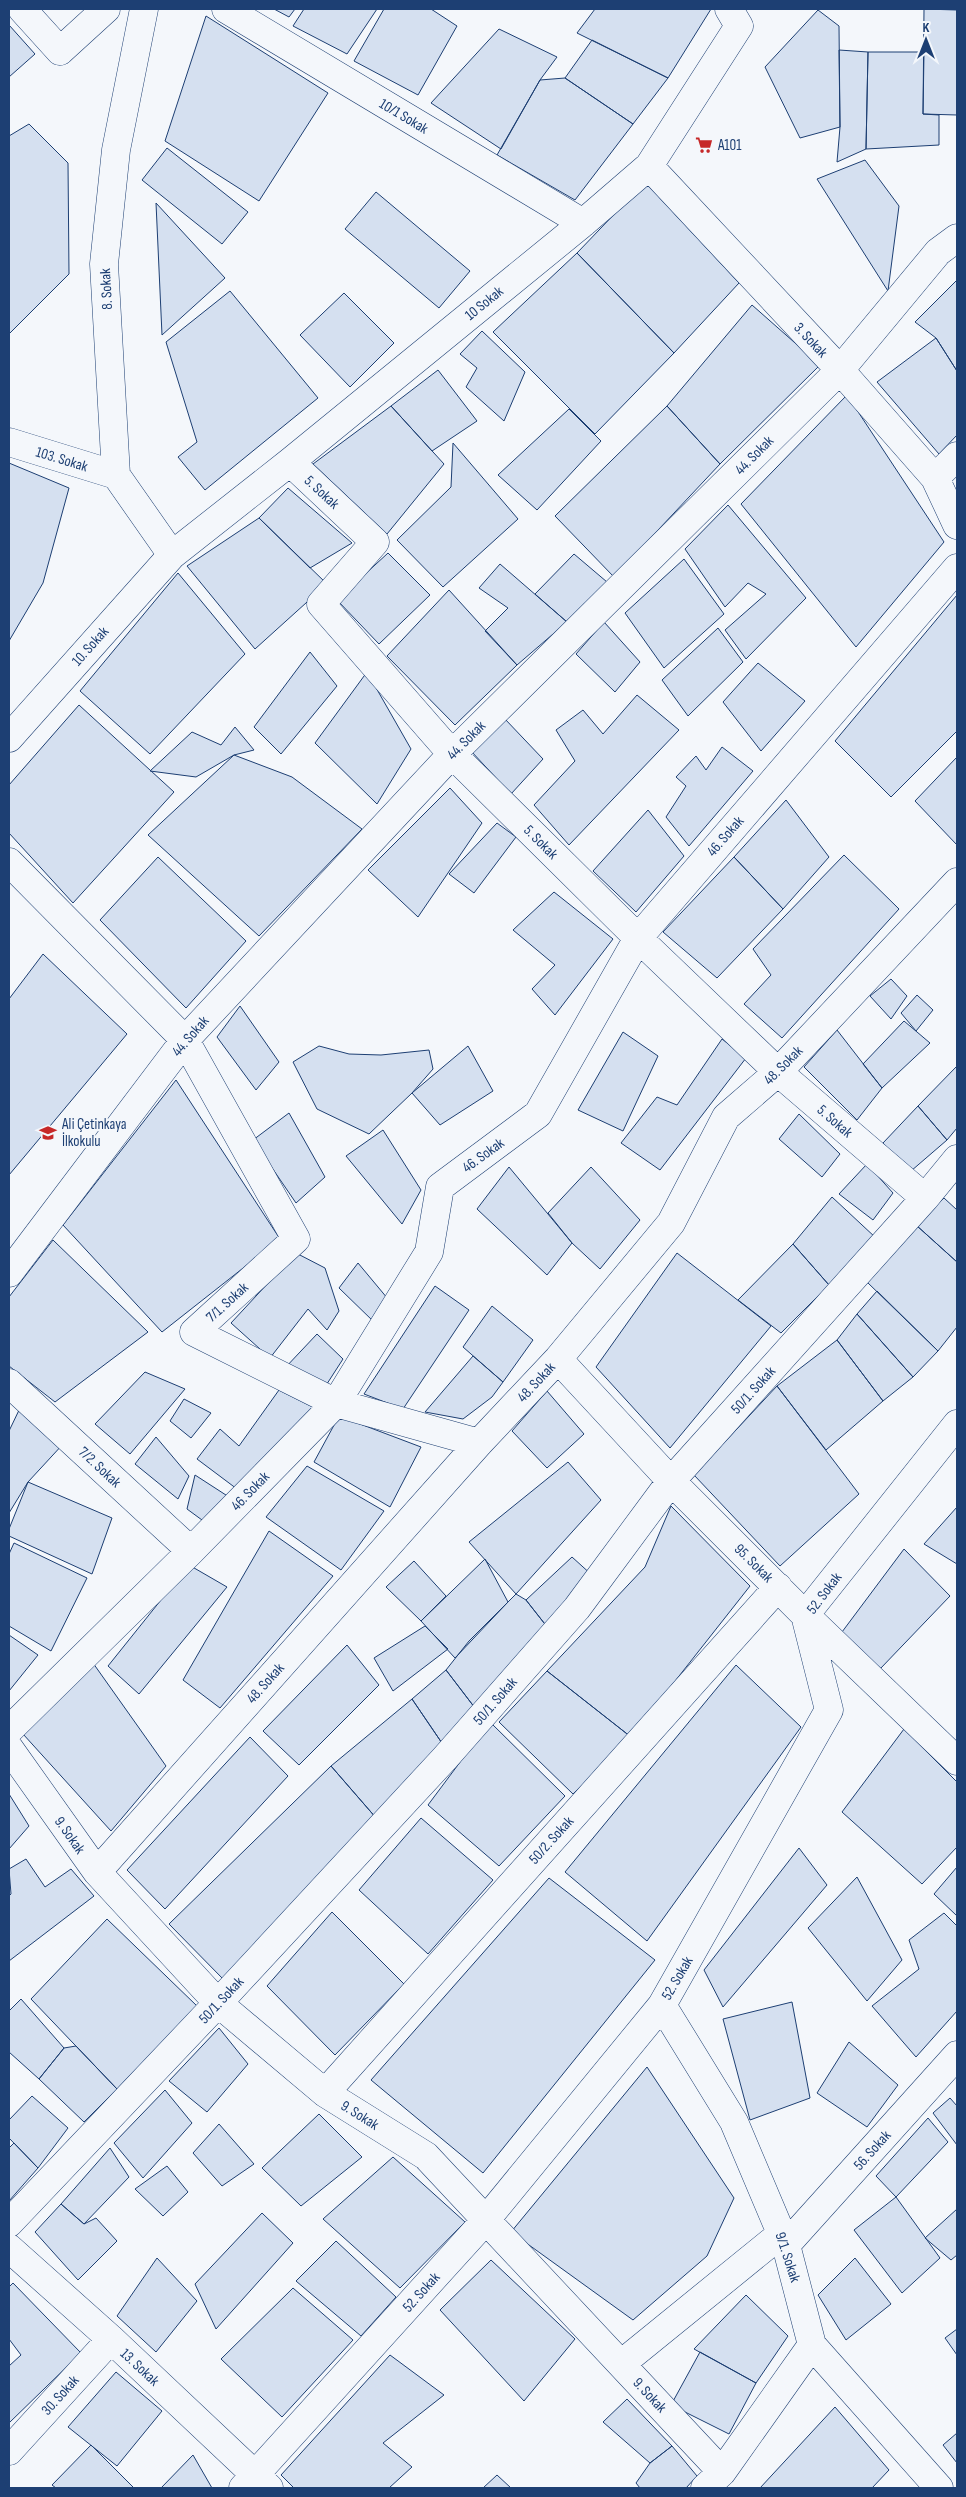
<svg xmlns="http://www.w3.org/2000/svg" width="966" height="2497" font-family="'Sofia Sans Condensed',sans-serif">
	<style>
		.building { fill: #d5e0f0; stroke: #1d3f73 }
		.lines { fill: none; stroke-linecap: round; stroke-linejoin: round }
		.minor-casing { stroke: #1d3f73; stroke-width: 29 }
		.minor { stroke: #f4f7fb; stroke-width: 28 }
		.labels { text-anchor: middle; stroke-width: 4; stroke-linejoin: round; paint-order: stroke }
		.street-label { font-size: 15px; fill: #1d3f73; stroke: #f4f7fb }
		.poi-label { font-size: 15px; fill: #1d3f73; stroke: #f4f7fb; text-anchor: start }
	</style>
	<rect width="100%" height="100%" fill="#f4f7fb"/>
	<path class="building" d="M274,9H295L289,17Z
		M304,9H377L347,54L293,26Z
		M384,9H431L457,26L418,95L354,61Z
		M595,9H711L668,78L577,33Z
		M924,9L957,10V115L923,114Z
		M818,10L839,26L840,127L800,138L765,67Z
		M206,16L328,93L259,201L165,141Z
		M9,25L35,54L9,77Z
		M499,29L557,57L540,80L501,149L431,103Z
		M592,40L668,78L633,124L565,78Z
		M839,50L868,52L866,149L837,162L840,127Z
		M868,52H924L923,114L939,115V145L866,149Z
		M565,78L633,124L575,200L497,155L540,80Z
		M29,124L68,163L69,274L9,334V136Z
		M167,148L248,212L222,244L142,180Z
		M865,160L899,206L888,291L817,179Z
		M645,182L739,283L674,353L577,253Z
		M376,192L470,271L439,308L345,229Z
		M156,203L225,278L162,335Z
		M577,253L674,353L595,434L493,332Z
		M957,280V371L936,338L915,322Z
		M230,291L318,398L205,490L178,457L197,442L166,342Z
		M344,293L394,343L350,387L300,335Z
		M752,305L820,365L720,464L667,406Z
		M482,331L525,372L504,421L466,387L477,368L460,354Z
		M936,338L957,371V435L939,454L877,382Z
		M438,370L477,421L432,451L391,406Z
		M847,395L944,542L856,647L741,504Z
		M391,406L444,464L387,534L313,464Z
		M667,406L720,464L614,577L555,516Z
		M569,409L601,441L537,510L498,475Z
		M453,443L518,519L443,587L397,540L451,487Z
		M9,463L69,488L43,583L9,641Z
		M288,488L352,543L310,568L259,518Z
		M728,505L806,598L746,659L725,630L766,594L748,583L725,607L685,549Z
		M259,518L327,584L255,649L187,566Z
		M388,553L430,595L379,644L337,600Z
		M574,554L607,582L567,622L535,594Z
		M684,559L724,614L664,668L625,613Z
		M500,564L567,622L517,665L485,631L508,608L479,588Z
		M178,573L245,654L150,754L80,691Z
		M449,590L517,665L455,725L387,656Z
		M957,595V731L891,797L835,741Z
		M604,622L640,662L615,692L576,654Z
		M718,628L743,662L688,716L662,680Z
		M310,652L337,686L281,754L254,727Z
		M758,663L805,701L761,751L723,702Z
		M367,672L411,749L377,804L315,743Z
		M637,695L679,730L569,845L534,805L575,761L556,730L583,710L603,734Z
		M79,705L174,792L73,903L9,833V785Z
		M504,718L543,759L511,794L471,751Z
		M235,727L254,750L234,755L196,777L150,771L192,732L221,745Z
		M722,747L753,771L689,846L666,817L686,786L676,777L696,756L706,770Z
		M234,755L292,777L362,829L259,936L148,835Z
		M957,757V845L915,801Z
		M450,788L482,823L418,917L368,870Z
		M786,800L829,857L783,909L734,857Z
		M648,810L684,856L636,912L593,871Z
		M497,823L516,837L474,893L449,874Z
		M844,855L899,909L782,1038L744,1004L771,975L753,949Z
		M158,857L246,941L186,1008L100,920Z
		M734,857L783,909L717,978L663,932Z
		M554,892L613,939L555,1015L532,989L555,965L513,930Z
		M43,954L127,1034L9,1175V999Z
		M891,979L907,996L891,1019L870,996Z
		M917,995L933,1010L916,1031L901,1013Z
		M240,1006L279,1062L256,1090L217,1037Z
		M904,1021L930,1043L882,1088L863,1064Z
		M837,1030L882,1088L857,1120L804,1067Z
		M623,1032L658,1056L623,1131L578,1110Z
		M722,1039L746,1058L660,1170L621,1143L657,1097L677,1105Z
		M319,1046L349,1054L381,1055L429,1050L433,1069L412,1093L369,1134L317,1109L293,1062Z
		M468,1046L493,1091L440,1125L412,1093Z
		M957,1066V1128L947,1140L918,1106Z
		M176,1080L280,1239L162,1332L63,1225Z
		M918,1106L947,1140L911,1171L883,1143Z
		M289,1113L325,1177L296,1203L253,1140Z
		M799,1114L840,1154L822,1177L779,1139Z
		M383,1130L421,1190L402,1224L346,1156Z
		M867,1164L893,1193L873,1220L839,1194Z
		M509,1167L572,1243L547,1275L477,1209Z
		M591,1167L640,1220L600,1269L572,1243L548,1213Z
		M832,1197L876,1238L829,1285L793,1244Z
		M944,1198L957,1210V1262L916,1225Z
		M916,1225L957,1262V1327L938,1351L867,1282Z
		M53,1240L148,1332L55,1402L9,1366V1297Z
		M793,1244L829,1285L781,1333L738,1300Z
		M296,1253L325,1268L339,1311L327,1330L308,1309L270,1358L231,1323Z
		M677,1253L771,1326L670,1448L596,1367Z
		M358,1263L388,1299L374,1322L339,1288Z
		M435,1286L469,1310L403,1409L364,1394Z
		M877,1291L938,1351L913,1377L857,1314Z
		M492,1306L533,1340L503,1382L463,1347Z
		M857,1314L913,1377L883,1401L837,1340Z
		M317,1334L343,1359L323,1390L284,1369Z
		M837,1340L883,1401L826,1450L777,1386Z
		M473,1356L503,1382L492,1397L463,1419L425,1412Z
		M145,1372L185,1389L130,1454L95,1424Z
		M777,1386L859,1494L780,1566L694,1475Z
		M279,1390L313,1407L241,1492L197,1459L220,1429L239,1446Z
		M547,1391L584,1434L547,1468L512,1431Z
		M184,1399L211,1413L191,1438L170,1421Z
		M21,1406L64,1443L28,1482L9,1513V1431Z
		M339,1416L421,1447L390,1507L314,1462Z
		M156,1437L189,1476L178,1499L135,1464Z
		M568,1462L601,1500L516,1594L469,1542Z
		M307,1466L384,1511L341,1570L266,1517Z
		M195,1475L229,1497L202,1520L187,1509Z
		M28,1482L112,1518L92,1574L9,1536V1529Z
		M671,1506L750,1586L631,1737L547,1671L645,1567Z
		M957,1507V1564L924,1544Z
		M269,1531L333,1576L220,1708L183,1680Z
		M14,1543L87,1578L51,1651L9,1626V1554Z
		M904,1549L950,1596L880,1669L839,1636Z
		M572,1557L593,1576L548,1628L526,1600Z
		M485,1559L508,1602L455,1658L421,1621Z
		M414,1561L446,1596L421,1621L386,1587Z
		M189,1565L227,1587L139,1694L108,1666Z
		M516,1594L526,1600L548,1628L475,1708L446,1670L469,1641Z
		M425,1626L448,1649L393,1691L374,1658Z
		M9,1635L38,1655L9,1691Z
		M347,1645L379,1685L299,1765L263,1731Z
		M93,1663L166,1766L111,1831L23,1734Z
		M736,1665L801,1727L647,1941L565,1872Z
		M446,1670L475,1708L446,1749L412,1699Z
		M547,1671L631,1737L573,1794L499,1722Z
		M412,1699L446,1749L377,1819L331,1766Z
		M490,1722L565,1796L499,1866L428,1805Z
		M904,1729L957,1782V1847L922,1884L842,1812Z
		M250,1737L288,1776L165,1909L127,1870Z
		M331,1766L377,1819L224,1980L169,1924Z
		M9,1794L29,1826L9,1849Z
		M421,1818L493,1880L428,1954L359,1890Z
		M799,1848L827,1885L723,2007L704,1970Z
		M26,1859L45,1887L71,1869L94,1896L9,1961V1896L11,1894L9,1869Z
		M957,1867V1916L934,1894Z
		M857,1877L902,1960L867,2001L808,1928Z
		M549,1878L655,1960L483,2173L371,2080Z
		M332,1912L404,1984L335,2055L267,1986Z
		M944,1913L957,1926V2011L916,2057L872,2006L919,1969L909,1940Z
		M107,1919L197,2006L117,2089L31,1999Z
		M21,1999L64,2048L39,2079L9,2052V2011Z
		M792,2002L810,2098L750,2120L723,2019Z
		M219,2028L248,2064L207,2112L169,2081Z
		M849,2042L898,2085L867,2127L817,2093Z
		M76,2046L117,2089L84,2122L39,2079L64,2048Z
		M647,2067L734,2198L707,2256L633,2320L511,2232Z
		M165,2090L192,2123L143,2178L114,2143Z
		M32,2096L68,2128L38,2168L9,2138V2120Z
		M950,2098L957,2106V2145L933,2113Z
		M319,2114L362,2157L301,2206L262,2168Z
		M928,2118L948,2142L896,2197L876,2176Z
		M219,2124L254,2164L222,2186L193,2153Z
		M14,2143L38,2168L9,2201V2148Z
		M110,2148L129,2177L84,2224L61,2204Z
		M393,2157L465,2222L400,2288L323,2219Z
		M167,2166L188,2192L163,2216L135,2189Z
		M896,2197L940,2258L902,2293L854,2230Z
		M61,2204L84,2224L96,2218L117,2241L78,2280L35,2232Z
		M957,2209V2255L951,2260L925,2238Z
		M262,2213L293,2243L216,2329L195,2284Z
		M336,2241L396,2297L361,2336L296,2281Z
		M157,2258L197,2301L156,2352L117,2316Z
		M855,2258L891,2304L846,2340L818,2295Z
		M491,2260L575,2339L524,2401L440,2310Z
		M13,2283L81,2353L9,2423V2366L21,2355L9,2339V2287Z
		M293,2288L353,2340L282,2417L221,2359Z
		M746,2295L788,2336L756,2383L694,2349Z
		M957,2329V2355L945,2338Z
		M700,2352L756,2383L729,2434L671,2405Z
		M390,2355L444,2395L383,2443L412,2467L389,2488H294L281,2475Z
		M116,2372L162,2411L117,2466L68,2427Z
		M627,2399L672,2446L650,2463L603,2422Z
		M835,2407L889,2470L872,2488H760Z
		M957,2433V2463L943,2445Z
		M91,2445L134,2488H56L52,2485Z
		M672,2446L697,2476L686,2488H640L636,2483L650,2463Z
		M193,2455L212,2488H161Z
		M497,2475L511,2488H483Z"/>
	<g class="lines">
		<g class="minor-casing">
			<path id="minor" d="M22,9L60,51L106,9
				M144,9L116,150L104,264L116,475L172,555
				M226,9L583,223
				M649,166L840,370L935,478L957,525
				M9,442L116,475
				M290,462L375,542L321,604L452,754L638,938L778,1072L925,1198
				M935,478L957,456
				M9,738L172,555L290,462L583,223L649,166L739,26L729,9
				M9,862L185,1040L296,1239L194,1332L336,1403L479,1443
				M9,1273L185,1040L452,754L840,370L938,252L957,238
				M558,1359L671,1481L805,1615L957,1761
				M9,1383L191,1551
				M9,1730L191,1551L336,1403L429,1252L440,1187L538,1114L638,938L957,568
				M9,1748L97,1872L218,2003L325,2093L426,2156L722,2472
				M97,1872L479,1443L558,1359L671,1223L726,1117L778,1072L957,882
				M662,2005L734,2122L786,2245L812,2345L939,2488
				M325,2093L778,1587
				M9,2223L218,2003L445,1758L577,1608L671,1481L925,1198L957,1159
				M786,2245L957,2055
				M9,2248L111,2339L269,2488
				M621,2364L781,2234
				M9,2451L111,2339
				M243,2488L485,2221L662,2005L829,1710L805,1615L957,1424
				M705,2488L722,2472L812,2345"/>
		</g>
		<use href="#minor" class="minor"/>
	</g>
	<defs>
		<g id="supermarket-bare" transform="scale(1.35)"><path d="M-6-5.5h2.5l.6 2H6L4.5 2H-2.5L-4.4-4H-6ZM-1.5 3.2a1.3 1.3 0 1 0 .1 0ZM3 3.2a1.3 1.3 0 1 0 .1 0Z" fill="#c62828" stroke="#f4f7fb" stroke-width="2.5" paint-order="stroke"/></g>
		<g id="school-bare" transform="scale(1.35)"><path d="M0-5L7-2L0 1L-7-2ZM-4 1L0 2.5L4 1V4Q0 6-4 4Z" fill="#c62828" stroke="#f4f7fb" stroke-width="2.5" paint-order="stroke"/></g>
	</defs>
	<g fill-rule="evenodd">
		<use href="#supermarket-bare" x="704" y="145"/>
		<use href="#school-bare" x="48" y="1133"/>
	</g>
	<g class="labels">
		<g class="street-label">
			<text transform="translate(404 116) rotate(31)" y="5">10/1 Sokak</text>
			<text transform="translate(106 289) rotate(-93)" y="5">8. Sokak</text>
			<text transform="translate(484 303) rotate(-39)" y="5">10 Sokak</text>
			<text transform="translate(811 340) rotate(47)" y="5">3. Sokak</text>
			<text transform="translate(754 455) rotate(-45)" y="5">44. Sokak</text>
			<text transform="translate(62 459) rotate(17)" y="5">103. Sokak</text>
			<text transform="translate(322 492) rotate(43)" y="5">5. Sokak</text>
			<text transform="translate(90 646) rotate(-48)" y="5">10. Sokak</text>
			<text transform="translate(466 740) rotate(-45)" y="5">44. Sokak</text>
			<text transform="translate(725 836) rotate(-49)" y="5">46. Sokak</text>
			<text transform="translate(541 842) rotate(45)" y="5">5. Sokak</text>
			<text transform="translate(190 1036) rotate(-49)" y="5">44. Sokak</text>
			<text transform="translate(783 1065) rotate(-45)" y="5">48. Sokak</text>
			<text transform="translate(835 1121) rotate(41)" y="5">5. Sokak</text>
			<text transform="translate(483 1155) rotate(-36)" y="5">46. Sokak</text>
			<text transform="translate(227 1302) rotate(-42)" y="5">7/1. Sokak</text>
			<text transform="translate(536 1382) rotate(-47)" y="5">48. Sokak</text>
			<text transform="translate(753 1390) rotate(-48)" y="5">50/1. Sokak</text>
			<text transform="translate(100 1467) rotate(43)" y="5">7/2. Sokak</text>
			<text transform="translate(250 1491) rotate(-46)" y="5">46. Sokak</text>
			<text transform="translate(754 1563) rotate(45)" y="5">95. Sokak</text>
			<text transform="translate(824 1593) rotate(-53)" y="5">52. Sokak</text>
			<text transform="translate(265 1683) rotate(-48)" y="5">48. Sokak</text>
			<text transform="translate(495 1701) rotate(-49)" y="5">50/1. Sokak</text>
			<text transform="translate(70 1835) rotate(55)" y="5">9. Sokak</text>
			<text transform="translate(551 1840) rotate(-48)" y="5">50/2. Sokak</text>
			<text transform="translate(677 1978) rotate(-60)" y="5">52. Sokak</text>
			<text transform="translate(221 2000) rotate(-47)" y="5">50/1. Sokak</text>
			<text transform="translate(360 2115) rotate(32)" y="5">9. Sokak</text>
			<text transform="translate(872 2150) rotate(-48)" y="5">56. Sokak</text>
			<text transform="translate(788 2257) rotate(72)" y="5">9/1. Sokak</text>
			<text transform="translate(421 2292) rotate(-48)" y="5">52. Sokak</text>
			<text transform="translate(140 2367) rotate(43)" y="5">13. Sokak</text>
			<text transform="translate(60 2395) rotate(-48)" y="5">30. Sokak</text>
			<text transform="translate(650 2395) rotate(47)" y="5">9. Sokak</text>
		</g>
		<g class="poi-label">
			<text x="718" y="150">A101</text>
			<text x="62" y="1129">Ali Çetinkaya<tspan x="62" dy="17">İlkokulu</tspan></text>
		</g>
	</g>
	<rect width="966" height="2497" fill="none" stroke="#1d3f73" stroke-width="20"/>
	<g transform="translate(926 40)" stroke="#f4f7fb" stroke-width="4" paint-order="stroke">
	<path d="M0-4L9 19L0 12L-9 19Z" fill="#1d3f73"/>
	<text y="-8" font-size="14" font-weight="bold" text-anchor="middle" fill="#1d3f73">K</text>
	</g>
</svg>
